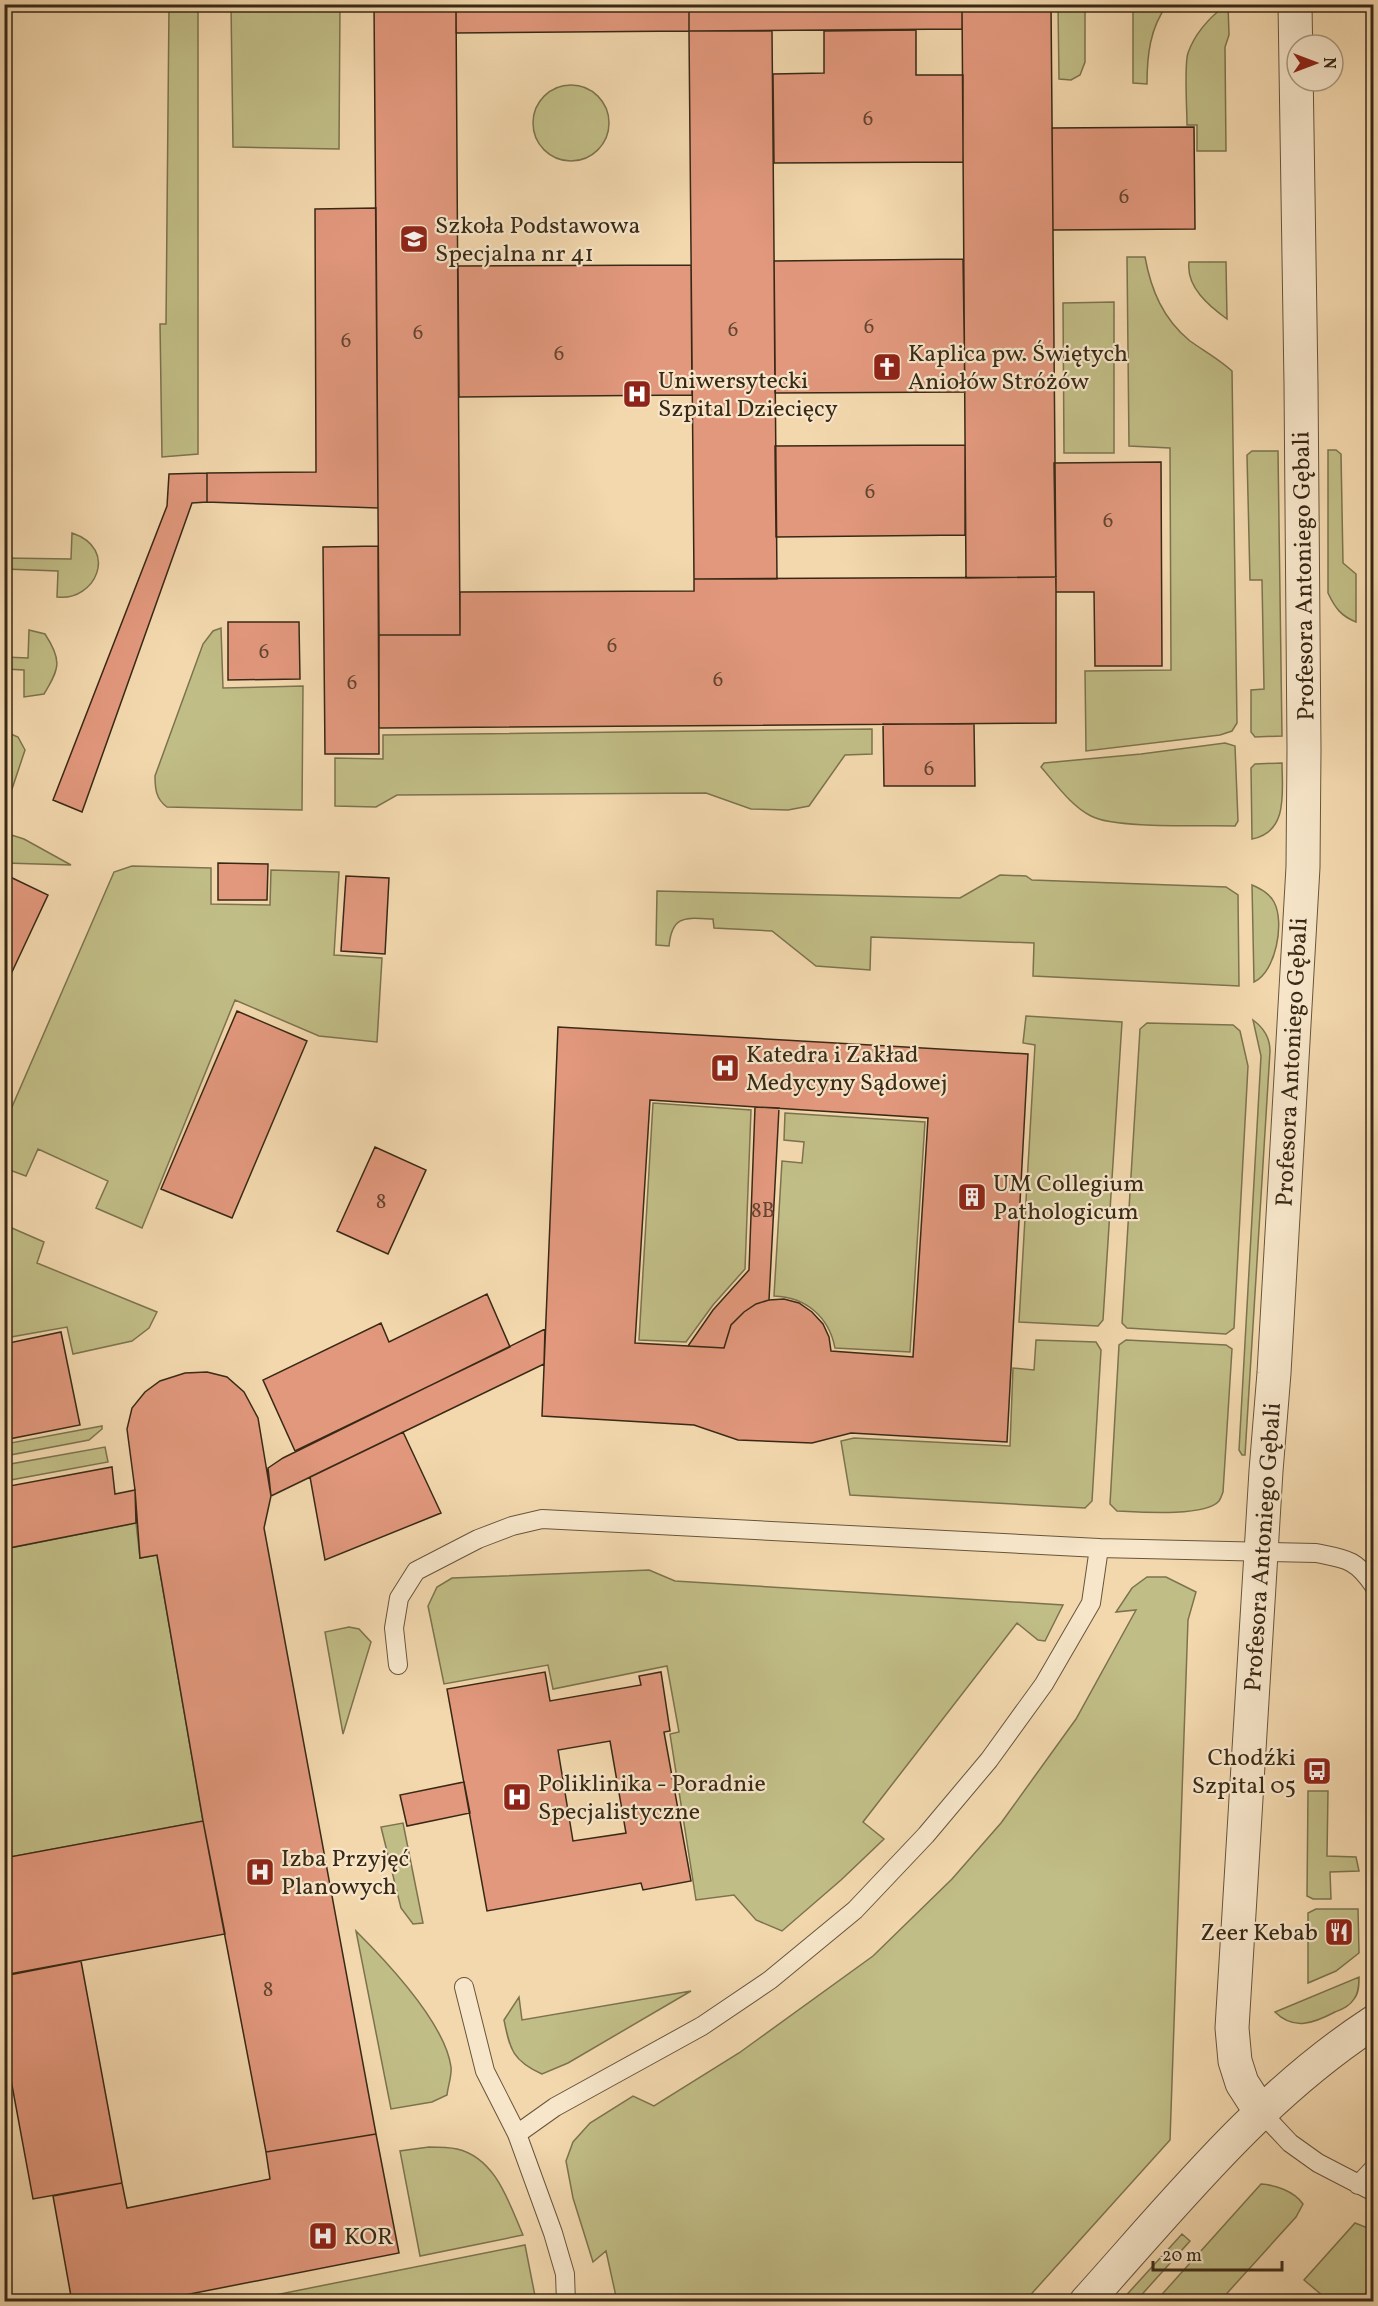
<svg xmlns="http://www.w3.org/2000/svg" width="1378" height="2306" font-family="Vollkorn,serif">
	<style>
		.green { fill: #c1bd86; stroke: #7c734e; stroke-width: 1.5 }
		.building { fill: #e2987d; stroke: #382916; stroke-width: 1.5; fill-rule: evenodd }
		.lines { fill: none; stroke-linecap: round; stroke-linejoin: round }
		.service-casing { stroke: #67553c; stroke-width: 20 }
		.minor-casing { stroke: #67553c; stroke-width: 35 }
		.tertiary-casing { stroke: #67553c; stroke-width: 35 }
		.service { stroke: #f7e6ca; stroke-width: 18 }
		.minor { stroke: #f7e6ca; stroke-width: 33 }
		.tertiary { stroke: #f7e6ca; stroke-width: 33 }
		.labels { text-anchor: middle; stroke-width: 4.5; stroke-linejoin: round; paint-order: stroke }
		.number-label { font-size: 21px; fill: #624530 }
		.poi-label { font-size: 24px; fill: #382916; stroke: #f7e6ca; text-anchor: start }
		.street-label { font-size: 24px; fill: #382916; stroke: #f7e6ca }
	</style>
	<rect width="100%" height="100%" fill="#f3d8ae"/>
	<filter id="stains"><feTurbulence type="fractalNoise" baseFrequency=".00333" numOctaves="4"/><feColorMatrix values="0 0 0 0 .2 0 0 0 0 .09 0 0 0 0 .02 0 0 0 .5 -.17"/></filter>
	<radialGradient id="worn" r=".72"><stop offset=".6" stop-color="#630" stop-opacity="0"/><stop offset="1" stop-color="#630" stop-opacity=".3"/></radialGradient>
	<path class="green" d="M169,5H198V454L162,457L160,324H166Z
		M231,5H340L339,149L233,147Z
		M1058,5H1085V62L1080,75L1071,80L1059,79Z
		M1133,5H1167C1150,28 1147,55 1147,84L1133,83Z
		M1226,5H1228L1229,35L1225,47L1226,151H1197V125H1187C1187,109 1184,65 1188,53C1195,33 1210,17 1226,5Z
		M533 123a38 38 0 1 1 76 0a38 38 0 1 1-76 0Z
		M1127,257H1145C1151,290 1163,319 1190,341C1204,351 1219,359 1232,371L1237,723L1232,731L1220,735L1086,751L1085,671L1171,670L1170,448L1129,446Z
		M1189,262H1226L1227,319C1209,306 1186,287 1189,262Z
		M1114,302V453H1064L1063,303Z
		M1328,450H1336L1341,454L1343,563L1356,574V622C1341,616 1335,608 1328,593Z
		M1252,451H1278L1282,736L1255,737L1251,732V690L1264,689L1262,580H1250L1247,455Z
		M72,533C120,549 95,602 57,597L58,571L5,569V558L71,559Z
		M221,628L223,688L303,686L302,810L167,807C156,799 155,789 155,776L203,644L213,631Z
		M29,630L45,634C62,660 60,668 44,694L24,697V670L5,669V657L28,658Z
		M872,729V754L845,755L809,806L788,810L751,809L706,793L397,795L376,807L335,806V758L383,759V735Z
		M4,731L18,737L25,750L12,789L5,796Z
		M1225,743L1235,746L1238,821L1235,826C1204,825 1115,829 1091,816C1071,806 1056,784 1041,767L1044,763L1141,754Z
		M1282,763C1282,791 1289,832 1252,839L1251,768L1255,764Z
		M5,833L24,839L71,865L5,863Z
		M132,866L211,868V904L270,905L271,870L339,872L334,955L382,958L377,1042L319,1036L235,1000L142,1228L96,1208L108,1181L38,1149L26,1176L4,1168L5,1123L114,872Z
		M1000,875L1026,876L1032,880L1226,887L1238,895L1239,986L1033,976L1034,943L871,937L870,970L816,966L772,931L714,928L713,919C686,918 672,914 669,946L656,945L657,891L960,898Z
		M1252,885C1261,889 1269,893 1274,902C1285,922 1276,972 1254,982Z
		M1026,1016L1122,1022L1103,1320L1098,1326L1019,1322L1035,1045L1023,1043Z
		M1253,1020C1264,1028 1270,1038 1270,1051L1245,1455H1242L1239,1450L1261,1056Z
		M1147,1023L1233,1025L1240,1031L1248,1066L1234,1328L1226,1334L1127,1328L1122,1323L1140,1029Z
		M653,1103L751,1110L745,1269L713,1305L686,1342L639,1340Z
		M785,1113L925,1122L910,1352L835,1348C829,1317 806,1297 774,1296L782,1161L802,1163L804,1142L784,1140Z
		M5,1225L44,1242L37,1263L157,1312L149,1328L132,1341L73,1354L67,1327L5,1338Z
		M1036,1340L1096,1342L1101,1350L1092,1501L1085,1508L850,1495L841,1441L854,1438L1010,1446L1013,1368L1034,1370Z
		M1126,1340L1226,1345L1232,1349L1223,1492C1222,1495 1221,1498 1219,1501C1205,1517 1138,1512 1117,1511L1110,1504L1119,1345Z
		M102,1426V1429L89,1440L5,1456V1444Z
		M105,1447L108,1462L5,1481V1465Z
		M136,1523L140,1558L157,1555L203,1821L5,1858V1549Z
		M649,1570L675,1581L1063,1605L1045,1641L1038,1640L1017,1623L863,1822L884,1839L841,1880L782,1931L756,1920L734,1895L696,1900L670,1734L679,1732L667,1666L553,1689L548,1665L444,1684L428,1606L437,1587L452,1578Z
		M1147,1577H1166L1196,1592L1188,1620L1170,2140L1025,2301H617L606,2251L593,2262L573,2198L566,2161L573,2142L590,2123L633,2096L654,2106L739,2053L873,1956L952,1879L1001,1823L1076,1719L1136,1610L1116,1612L1132,1588Z
		M349,1627L359,1629L371,1642L343,1734L325,1632Z
		M1308,1791H1328L1327,1856L1356,1857L1359,1871L1330,1872L1331,1899H1313L1307,1896Z
		M403,1823L423,1923L413,1924L401,1908L381,1827Z
		M1316,1909H1358L1359,1953L1336,1971L1308,1983V1913Z
		M356,1931C387,1962 445,2023 451,2067C452,2075 448,2086 447,2095L432,2102L391,2109Z
		M1359,1977C1359,1984 1359,1993 1354,1999C1350,2006 1342,2009 1335,2012C1314,2023 1294,2031 1275,2012Z
		M691,1991L568,2063L542,2074C513,2061 510,2050 504,2020L519,1997L522,2020Z
		M429,2147C438,2147 448,2147 457,2149C496,2158 509,2203 523,2235L420,2256L400,2151Z
		M1261,2184C1275,2185 1294,2191 1303,2204L1296,2217L1220,2301H1156Z
		M1355,2223L1373,2230V2285L1359,2301H1329L1304,2280Z
		M1182,2234L1190,2241L1136,2301H1121Z
		M525,2245L536,2301H245Z"/>
	<path class="building" d="M374,4H456L460,635H379Z
		M456,4H689V31L456,33Z
		M689,4H962V29L689,31Z
		M962,4H1051L1056,577L966,578Z
		M916,30V75H963V162L774,163L773,74L824,73V31Z
		M689,31H772L777,579H694Z
		M1194,127L1195,229L1053,230L1052,128Z
		M376,208L378,508L207,502V473L316,472L315,209Z
		M963,259L965,392L775,393L774,261Z
		M691,265L692,395L459,397L458,266Z
		M965,445V535L776,537L775,446Z
		M1161,462L1162,666H1095L1094,592H1056L1054,463Z
		M207,473V502L192,503L82,812L53,800L167,506L169,474Z
		M378,546L379,754H325L323,547Z
		M1056,577V723L379,728V635H460V592L694,591V579Z
		M228,622H299L300,679L228,680Z
		M883,724H974L975,786H884Z
		M218,863L268,864L267,900H218Z
		M4,874L48,895L4,989Z
		M346,876L389,878L385,954L341,951Z
		M237,1011L307,1041L232,1218L161,1189Z
		M558,1027L1028,1054L1007,1442L851,1433L812,1443L738,1440L694,1425L542,1416ZM650,1100L928,1118L913,1357L831,1351L829,1337L823,1324L812,1312L799,1303L784,1299L769,1300L756,1304L744,1312L731,1325L724,1348L635,1343Z
		M755,1107L779,1108L769,1300L756,1304L744,1312L731,1325L724,1348L688,1346L713,1310L749,1270Z
		M375,1147L426,1170L388,1254L337,1231Z
		M487,1294L510,1347L295,1451L263,1380L381,1323L389,1342Z
		M545,1329L544,1364L271,1496L268,1468L283,1458Z
		M61,1332L80,1425L4,1440V1344Z
		M207,1372L227,1377L244,1392L258,1418L271,1496L264,1528L376,2134L266,2152L203,1821L157,1555L140,1558L135,1490L127,1429L132,1408L145,1392L160,1381L185,1373Z
		M403,1432L441,1513L325,1560L310,1477Z
		M112,1467L115,1494L135,1490L136,1523L4,1549V1487Z
		M545,1672L550,1701L641,1685L639,1676L661,1672L670,1731L664,1732L691,1881L643,1890L641,1883L487,1911L447,1689ZM610,1741L626,1833L573,1841L558,1750Z
		M464,1782L470,1813L407,1826L400,1795Z
		M203,1821L225,1934L4,1975V1858Z
		M81,1961L122,2183L33,2199L4,2042V1976Z
		M376,2134L399,2253L149,2302H72L53,2196L122,2183L127,2208L270,2179L266,2152Z"/>
	<g class="lines">
		<g class="service-casing">
			<path id="service" d="M398,1665L394,1628L399,1598L416,1571L478,1539L512,1526L542,1519L1099,1548L1316,1553C1346,1559 1356,1559 1374,1586
				M464,1987L485,2071L517,2134L553,2233L565,2274L566,2302
				M1260,2111L1290,2143L1318,2163L1374,2192
				M517,2134L555,2107L702,2026L770,1980L855,1910L926,1835L989,1760L1044,1684L1091,1603L1099,1548
				M1358,2185L1374,2168"/>
		</g>
		<g class="minor-casing">
			<path id="minor" d="M1260,2111L1242,2083L1235,2061L1232,2028L1266,1471L1274,1373L1303,867L1304,749L1301,384L1295,4"/>
		</g>
		<g class="tertiary-casing">
			<path id="tertiary" d="M1086,2302C1176,2202 1260,2096 1374,2022"/>
		</g>
		<use href="#service" class="service"/>
		<use href="#minor" class="minor"/>
		<use href="#tertiary" class="tertiary"/>
	</g>
	<defs>
		<g id="school-square" transform="scale(1.5)"><rect x="-9" y="-9" width="18" height="18" rx="4" fill="#8f2418" stroke="#f7e6ca"/><path d="M0-5L7-2L0 1L-7-2ZM-4 1L0 2.5L4 1V4Q0 6-4 4Z" fill="#fff"/></g>
		<g id="church-square" transform="scale(1.5)"><rect x="-9" y="-9" width="18" height="18" rx="4" fill="#8f2418" stroke="#f7e6ca"/><path d="M-1.2-6h2.4v3.5h3.3v2.4h-3.3V6h-2.4V-.1h-3.3v-2.4h3.3Z" fill="#fff"/></g>
		<g id="hospital-square" transform="scale(1.5)"><rect x="-9" y="-9" width="18" height="18" rx="4" fill="#8f2418" stroke="#f7e6ca"/><path d="M-5-5h3v3.5h4V-5h3V5h-3V1.5h-4V5h-3Z" fill="#fff"/></g>
		<g id="building-square" transform="scale(1.5)"><rect x="-9" y="-9" width="18" height="18" rx="4" fill="#8f2418" stroke="#f7e6ca"/><path d="M-4-6H4V6H1V3H-1V6H-4ZM-2.5-4.3h1.7v1.8h-1.7ZM.8-4.3h1.7v1.8H.8ZM-2.5-1h1.7V.8h-1.7ZM.8-1h1.7V.8H.8Z" fill="#fff"/></g>
		<g id="bus-square" transform="scale(1.5)"><rect x="-9" y="-9" width="18" height="18" rx="4" fill="#8f2418" stroke="#f7e6ca"/><path d="M-5-6H5V4H4V6H2V4H-2V6H-4V4H-5ZM-3.5-4V0h7V-4ZM-3.5 1.2v1.5H-2V1.2ZM2 1.2v1.5H3.5V1.2Z" fill="#fff"/></g>
		<g id="restaurant-square" transform="scale(1.5)"><rect x="-9" y="-9" width="18" height="18" rx="4" fill="#8f2418" stroke="#f7e6ca"/><path d="M-5-6h1v4h1v-4h1v4h1v-4h1v5L-1.5 .5V6h-2V.5L-5-1ZM5-6V6H3V1.5H1.5Q1.5-4 5-6Z" fill="#fff"/></g>
	</defs>
	<g fill-rule="evenodd">
		<use href="#school-square" x="414" y="239"/>
		<use href="#church-square" x="887" y="367"/>
		<use href="#hospital-square" x="637" y="394"/>
		<use href="#hospital-square" x="725" y="1068"/>
		<use href="#building-square" x="972" y="1197"/>
		<use href="#bus-square" x="1317" y="1771"/>
		<use href="#hospital-square" x="517" y="1797"/>
		<use href="#hospital-square" x="260" y="1872"/>
		<use href="#restaurant-square" x="1339" y="1932"/>
		<use href="#hospital-square" x="323" y="2236"/>
	</g>
	<g class="labels">
		<g class="number-label">
			<text x="868" y="125">6</text>
			<text x="1124" y="203">6</text>
			<text x="869" y="333">6</text>
			<text x="733" y="336">6</text>
			<text x="418" y="339">6</text>
			<text x="346" y="347">6</text>
			<text x="559" y="360">6</text>
			<text x="870" y="498">6</text>
			<text x="1108" y="527">6</text>
			<text x="612" y="652">6</text>
			<text x="264" y="658">6</text>
			<text x="718" y="686">6</text>
			<text x="352" y="689">6</text>
			<text x="929" y="775">6</text>
			<text x="381" y="1208">8</text>
			<text x="763" y="1217">8B</text>
			<text x="268" y="1996">8</text>
		</g>
		<g class="poi-label">
			<text x="435" y="233">Szkoła Podstawowa<tspan x="435" dy="28">Specjalna nr 41</tspan></text>
			<text x="908" y="361">Kaplica pw. Świętych<tspan x="908" dy="28">Aniołów Stróżów</tspan></text>
			<text x="658" y="388">Uniwersytecki<tspan x="658" dy="28">Szpital Dziecięcy</tspan></text>
			<text x="746" y="1062">Katedra i Zakład<tspan x="746" dy="28">Medycyny Sądowej</tspan></text>
			<text x="993" y="1191">UM Collegium<tspan x="993" dy="28">Pathologicum</tspan></text>
			<text x="1296" y="1765" text-anchor="end">Chodźki<tspan x="1296" dy="28">Szpital 05</tspan></text>
			<text x="538" y="1791">Poliklinika - Poradnie<tspan x="538" dy="28">Specjalistyczne</tspan></text>
			<text x="281" y="1866">Izba Przyjęć<tspan x="281" dy="28">Planowych</tspan></text>
			<text x="1318" y="1940" text-anchor="end">Zeer Kebab</text>
			<text x="344" y="2244">KOR</text>
		</g>
		<g class="street-label">
			<text transform="translate(1303 576) rotate(-91)" y="8">Profesora Antoniego Gębali</text>
			<text transform="translate(1291 1062) rotate(-87)" y="8">Profesora Antoniego Gębali</text>
			<text transform="translate(1262 1547) rotate(-86)" y="8">Profesora Antoniego Gębali</text>
		</g>
	</g>
	<rect width="1378" height="2306" fill="none" stroke="#f3d8ae" stroke-width="24"/>
	<rect x="6" y="6" width="1366" height="2294" fill="none" stroke="#382916" stroke-width="3"/>
	<rect x="12" y="12" width="1354" height="2282" fill="none" stroke="#382916" stroke-width="1.5"/>
	<g transform="translate(1315 63) rotate(90)"><circle r="28" fill="#f7e6ca" stroke="#ab9a82" stroke-width="1.5"/>
	<path d="M0-4.5L10 22L0 15L-10 22Z" fill="#8f2418"/>
	<text y="-9" font-size="16" font-weight="bold" text-anchor="middle" fill="#382916">N</text>
	</g>
	<path d="M1153 2261v9h129v-9" fill="none" stroke="#382916" stroke-width="3"/>
	<text x="1162" y="2261" font-size="18" fill="#382916" stroke="#f7e6ca" stroke-width="4.5" paint-order="stroke">20 m</text>
	<rect width="100%" height="100%" filter="url(#stains)"/>
	<rect width="100%" height="100%" fill="url(#worn)"/>
</svg>
